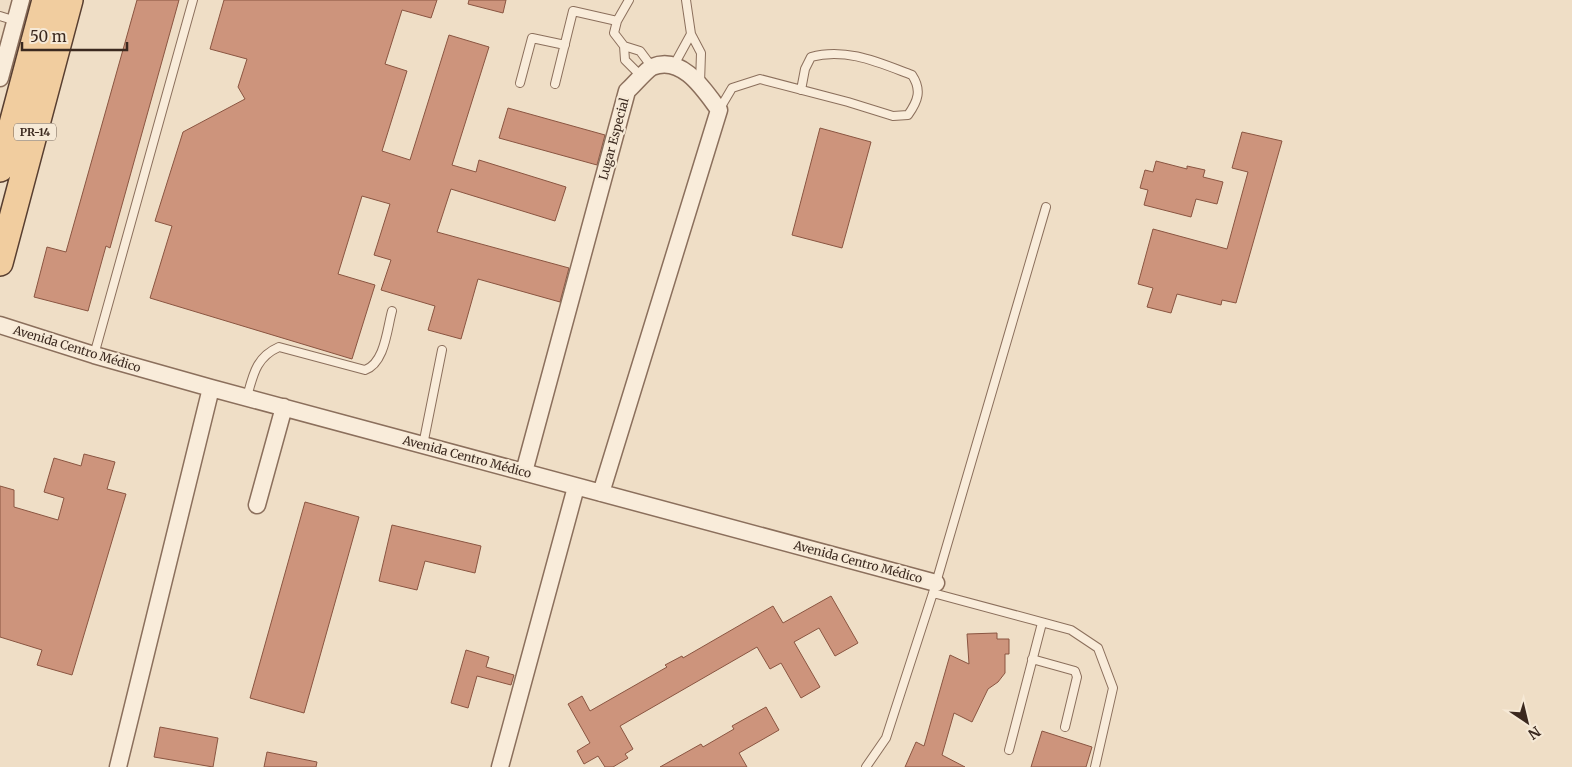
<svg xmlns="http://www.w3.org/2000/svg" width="1572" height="767" font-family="Merriweather,serif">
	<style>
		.building { fill: #cd947c; stroke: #8a5541 }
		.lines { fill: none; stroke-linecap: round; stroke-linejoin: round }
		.lane-casing { stroke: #8b6f5c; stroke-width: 10 }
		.street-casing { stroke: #8b6f5c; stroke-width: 19 }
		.primary-casing { stroke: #583e30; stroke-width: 28 }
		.lane { stroke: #f9ecda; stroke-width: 8 }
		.street { stroke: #f9ecda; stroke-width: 16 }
		.primary { stroke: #f1cd9f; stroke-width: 25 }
		.labels { text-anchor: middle; stroke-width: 4.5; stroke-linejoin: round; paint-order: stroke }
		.shield { fill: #f6e9d6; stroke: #736356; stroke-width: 1 }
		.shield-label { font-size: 11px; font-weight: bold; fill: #3b291f }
		.street-label { font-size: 12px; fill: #3b291f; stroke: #f6e9d6 }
	</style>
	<rect width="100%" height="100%" fill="#efdec6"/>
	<path class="building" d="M137,0H179L110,248L106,246L88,311L34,297L47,247L66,252Z
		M224,0H437L431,18L402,10L385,64L407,71L382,151L410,160L449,35L489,47L452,165L476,172L479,160L566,187L555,221L451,189L437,232L569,268L560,302L478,279L461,339L428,330L435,306L381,290L391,260L374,255L390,204L362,196L338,274L375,285L352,359L150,298L172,226L155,221L183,132L245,99L238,87L247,59L210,49Z
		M469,0H506L503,13L468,4Z
		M508,108L605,135L597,165L499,138Z
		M820,128L871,142L842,248L792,235Z
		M1242,132L1282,141L1236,303L1222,300L1221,305L1177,294L1171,313L1147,307L1153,288L1138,284L1153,229L1227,249L1248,172L1232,168Z
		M1156,161L1187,169V166L1205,170L1203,177L1223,182L1217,204L1196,199L1191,217L1144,205L1148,190L1140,188L1145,170L1153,172Z
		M84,454L115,462L107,489L126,494L72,675L37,665L42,650L0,637V486L14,490V507L58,520L64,498L44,492L54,458L81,466Z
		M305,502L359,517L304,713L250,698Z
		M392,525L481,546L475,573L425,561L417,590L379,581Z
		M831,596L858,643L835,656L819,628L794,642L820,687L801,698L781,663L770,669L757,647L620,726L633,749L625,754L628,758L613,767H605L598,756L584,764L577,751L590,743L568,704L582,696L590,711L667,667L665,665L682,656L683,658L773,606L783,623Z
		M997,633V639H1009V654H1005V673L998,682L988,689L972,722L954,713L942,755L965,767H905L916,742L924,746L950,655L969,664L967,634Z
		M466,650L489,657L486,667L514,675L511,685L477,676L468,708L451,703Z
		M766,707L779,730L739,753L747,767H660L701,744L703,747L734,729L732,726Z
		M160,727L218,738L213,767L154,757Z
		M1042,731L1092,747L1086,767H1031Z
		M267,752L317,762L316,767H264Z"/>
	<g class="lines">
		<g class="lane-casing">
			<path id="lane" d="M629,0L617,21L614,33L624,46L625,60L641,76
				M686,0L691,34L701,53L700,83
				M0,16L16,21
				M624,46L640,51L652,67
				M674,65L691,34
				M520,83L532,38L565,45
				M555,84L573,11L617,21
				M719,110L732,88L760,79L848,102L893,116L908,115C918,101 922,90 912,75C880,63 846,47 811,57L805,69L801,90
				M94,355L193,0
				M247,397C253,375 256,357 279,347L365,370C385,363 387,329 392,311
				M423,445L442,350
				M933,593L1071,630L1098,648L1113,688L1095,767
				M1032,659L1075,671L1077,677L1065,727
				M1009,750L1042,623
				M866,767L886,738L933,593L1046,207"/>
		</g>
		<g class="street-casing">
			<path id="street" d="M0,78L21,0
				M0,325L94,355L211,388L936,583
				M524,472L627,91C633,86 646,70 652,67C682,54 705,91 719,110L601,493
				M257,505L284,407
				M118,767L211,388
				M500,767L576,487"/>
		</g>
		<g class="primary-casing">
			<path id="primary" d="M0,169L45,0
				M0,263L70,0"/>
		</g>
		<use href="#lane" class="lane"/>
		<use href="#street" class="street"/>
		<use href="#primary" class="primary"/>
	</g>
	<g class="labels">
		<rect class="shield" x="14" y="123.5" width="42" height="17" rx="4"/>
		<g class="shield-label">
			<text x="35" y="136">PR-14</text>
		</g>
		<g class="street-label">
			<text transform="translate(614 139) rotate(-75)" y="4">Lugar Especial</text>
			<text transform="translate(77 349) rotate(17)" y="4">Avenida Centro Médico</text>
			<text transform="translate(467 457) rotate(15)" y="4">Avenida Centro Médico</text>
			<text transform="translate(858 562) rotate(15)" y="4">Avenida Centro Médico</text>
		</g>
	</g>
	<g transform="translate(1527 722) rotate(145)" stroke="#f6e9d6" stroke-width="4" paint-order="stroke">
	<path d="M0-4L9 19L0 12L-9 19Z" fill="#3b291f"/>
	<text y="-8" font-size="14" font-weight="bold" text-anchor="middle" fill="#3b291f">N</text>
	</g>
	<path d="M22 42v8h105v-8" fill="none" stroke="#3b291f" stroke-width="2.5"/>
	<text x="30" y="42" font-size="15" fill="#3b291f" stroke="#f6e9d6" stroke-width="4" paint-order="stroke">50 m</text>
</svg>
